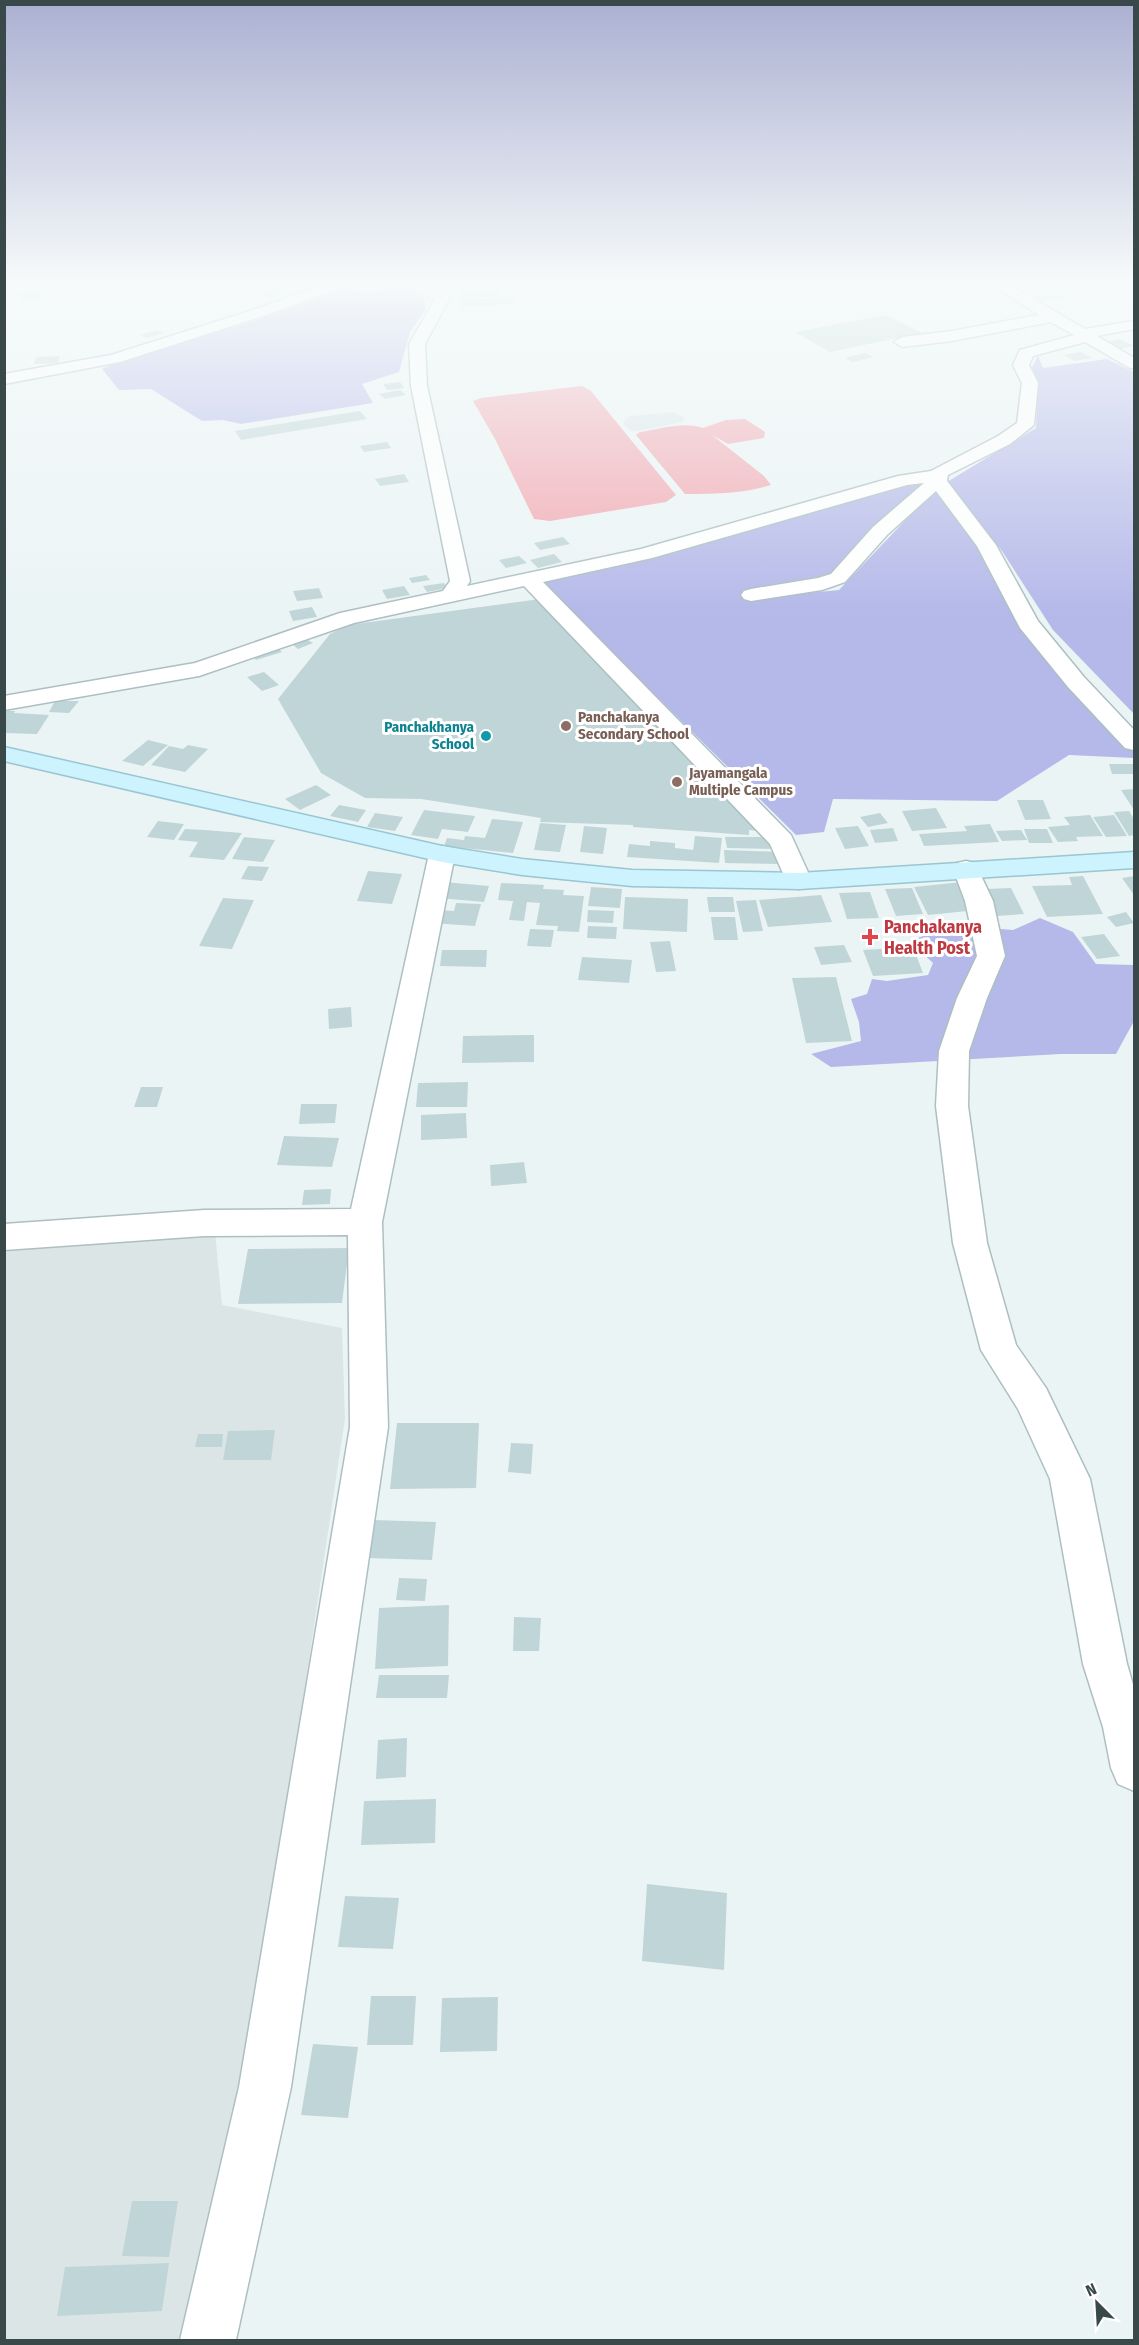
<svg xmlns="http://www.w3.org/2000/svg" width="1139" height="2345" font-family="'Fira Sans Condensed',sans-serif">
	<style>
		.residential { fill: #d9e7e9 }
		.industrial { fill: #dce5e5 }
		.green { fill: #b5b9e9 }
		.water { fill: #f1a9b2 }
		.building { fill: #c0d5d7 }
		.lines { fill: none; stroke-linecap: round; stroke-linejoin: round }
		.street-casing { stroke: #adbfc1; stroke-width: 3 }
		.secondary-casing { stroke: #99c6d2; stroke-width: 3 }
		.street { fill: #fff; fill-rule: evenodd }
		.secondary { fill: #ccf3fe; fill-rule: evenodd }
		.education-dot { fill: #8d6e63; stroke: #fff; stroke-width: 2 }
		.culture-dot { fill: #0f9aa8; stroke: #fff; stroke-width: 2 }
		.health-dot { fill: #e0444e; stroke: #fff; stroke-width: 2 }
		.labels { text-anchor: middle; stroke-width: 6; stroke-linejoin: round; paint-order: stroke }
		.far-education-label { font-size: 15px; font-weight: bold; fill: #785e54; stroke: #fff; text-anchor: start }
		.far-culture-label { font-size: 15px; font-weight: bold; fill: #0d838f; stroke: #fff; text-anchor: end }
		.health-label { font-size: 18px; font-weight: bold; fill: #be3a42; stroke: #fff; text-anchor: start }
	</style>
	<rect width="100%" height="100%" fill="#ebf4f5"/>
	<path class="residential" d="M674,412L685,419L683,422L638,431H631L623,424L626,419L631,416Z"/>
	<path class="industrial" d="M215,1232L222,1305L342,1328L345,1419L244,2093L180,2340H5V1250Z"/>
	<path class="green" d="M399,286L423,297L426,309L410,332L399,372L362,384L373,403L241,424L223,420L202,421L151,389L119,390L102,369L125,359L251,322L344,289L368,293Z
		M1038,356L1043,368L1107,359L1134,372V714L1053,630L1002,551L947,482L1036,428L1038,388L1032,367Z
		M930,480L828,578L744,591L742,599L839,590L936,488L979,543L1066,677L1134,751V758L1069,755L997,801L833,799L824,832L796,835L541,581L905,483Z
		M1040,918L1073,932L1096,964L1134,965V1021L1116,1054H1061L831,1067L811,1054L861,1041L859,1022L851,999L867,994L872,979L887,981L928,975L933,963L909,941L955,925L1013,930Z"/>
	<path class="water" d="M582,386L591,391L676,495L666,502L550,521L534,519L495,439L473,401L481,398Z
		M745,419L765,432L764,438L728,444L712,435L764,476L771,485C743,494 715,494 685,494L636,435L640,432C660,429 684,421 703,428L726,420Z"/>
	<path class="building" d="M277,287L289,290L273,297L260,293Z
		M498,290L500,296L462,298L460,292Z
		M38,291L41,298L21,300L19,293Z
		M1059,294L1066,298L1043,301L1036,297Z
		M512,298L514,304L461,306L460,300Z
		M886,315L922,333L830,352L795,332Z
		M157,330L164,333L147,338L140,335Z
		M1120,339L1134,346L1119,349L1105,342Z
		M1081,352L1092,358L1075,361L1064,355Z
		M865,353L873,357L853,362L845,358Z
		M60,356L58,363L34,364L36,357Z
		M400,382L404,388L387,390L383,384Z
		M400,390L406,395L385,399L379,394Z
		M360,411L367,419L241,440L235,431Z
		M387,442L391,448L364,452L360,446Z
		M404,474L409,482L380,486L375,479Z
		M563,537L570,544L540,550L534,543Z
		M554,554L562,562L538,568L530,560Z
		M519,556L527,563L506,568L499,560Z
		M426,575L430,580L412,583L409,578Z
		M444,583L448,588L427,592L423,586Z
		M404,586L410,595L387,599L382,590Z
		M319,588L323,598L297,601L293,591Z
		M540,599L758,831L749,830V835L633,827V825L540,822L541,818L421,799L365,798L321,773L278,699L330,634L348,625Z
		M312,607L317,617L293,621L289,611Z
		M306,639L313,643L298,649L292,644Z
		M277,647L282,652L256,660L251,655Z
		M264,672L279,685L262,691L247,677Z
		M55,701H79L69,713L49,712Z
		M4,711H15L14,713L49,715L37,734L4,733Z
		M148,740L168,745L143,766L122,761Z
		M188,745L208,749L185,772L151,765L169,746L183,749Z
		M1109,764H1134V774H1112Z
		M316,785L331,795L300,810L285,799Z
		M1134,789V810L1121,790Z
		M1017,800H1043L1051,819L1025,820Z
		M339,805L366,810L358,822L330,816Z
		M936,808L947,828L912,831L902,811Z
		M424,810L449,813L475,816L468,832L442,829L438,839L411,835Z
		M1129,811L1134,819V835L1129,836L1114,812Z
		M375,813L403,817L395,831L367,827Z
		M880,813L888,823L868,827L860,817Z
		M1090,815L1103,836L1076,837L1078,841L1058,842L1048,827L1070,825L1064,817Z
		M1114,815L1127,836L1106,837L1093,817Z
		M492,819L523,822L513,853L444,846L447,838L464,840L465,836L485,838Z
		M158,821L184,824L174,840L147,837Z
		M540,823L566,825L560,852L534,850Z
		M990,824L999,842L924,846L919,834L967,831L964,826Z
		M584,826L607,828L603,854L580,852Z
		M858,826L869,846L845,849L835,828Z
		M893,828L898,841L875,843L870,830Z
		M185,829L205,830L242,833L224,860L189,857L198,842L178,840Z
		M1024,829H1047L1053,843H1029Z
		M1021,830L1027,840L1002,841L996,831Z
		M695,836L722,838L719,863L627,857L629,844L650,846V841L675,843V848L693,850Z
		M244,837L275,840L263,862L232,859Z
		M725,837H774L776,849L727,848Z
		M724,850L780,852L781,864L725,863Z
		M248,866L269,867L262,881L241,879Z
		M368,871L402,874L392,904L357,901Z
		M1083,876L1103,914L1047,917L1032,886L1072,885L1069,877Z
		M1134,876V895L1122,878Z
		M444,882L489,886L484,902L439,898Z
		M962,882L977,910L928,915L914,887Z
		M501,883L544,885L543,889L564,890L563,895L584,896L579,932L557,931L558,926L536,925L540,903L527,902L524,921L509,920L513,901L498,900Z
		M591,887L622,889L620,908L588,906Z
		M912,888L923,914L896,916L885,889Z
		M1011,888L1024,914L997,916L985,889Z
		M870,892L879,918L847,919L839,893Z
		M821,895L832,922L768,927L759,900Z
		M625,897L688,899L687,932L623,929Z
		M707,897H733L735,912H709Z
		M223,898L254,900L232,949L199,946Z
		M756,900L763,931L743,932L736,901Z
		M456,903L481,904L475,926L432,923L436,910L454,911Z
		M588,910L614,911L613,923L587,922Z
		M1126,912L1134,923L1116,927L1107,917Z
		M711,917H735L738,940H714Z
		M588,926L617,927L616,939L587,938Z
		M530,929L554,930L551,947L527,946Z
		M1104,934L1120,956L1097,959L1081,937Z
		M670,941L676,971L656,972L650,942Z
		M844,945L852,962L821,965L814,947Z
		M913,947L923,973L873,976L863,950Z
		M442,950H487L486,967L440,966Z
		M582,957L632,960L629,983L578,980Z
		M836,977L852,1041L806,1043L792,978Z
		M351,1007L352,1027L329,1029L328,1009Z
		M534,1035V1062L462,1063L463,1036Z
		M468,1082L467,1107H416L418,1083Z
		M141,1087H163L157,1107H134Z
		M301,1104H337L335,1123L299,1124Z
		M466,1113L467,1138L421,1140V1115Z
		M284,1136L339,1138L332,1167L277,1165Z
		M524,1162L527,1183L491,1186L490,1165Z
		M331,1189L330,1204L302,1205L304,1190Z
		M349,1248L342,1303L238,1304L248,1249Z
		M397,1423H479L476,1488L390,1489Z
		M275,1430L271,1460H223L228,1431Z
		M198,1434H223L222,1447H195Z
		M511,1443L533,1444L531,1474L508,1472Z
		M373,1520L436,1522L432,1560L367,1558Z
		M399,1578L427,1579L425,1601L396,1600Z
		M449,1605L448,1666L375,1669L379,1608Z
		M514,1617L541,1618L539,1651H513Z
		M379,1675H449L447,1698H376Z
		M407,1738L406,1777L376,1779L378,1740Z
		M436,1799L435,1843L361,1845L364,1801Z
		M647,1884L727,1893L724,1970L642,1961Z
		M345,1896L399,1898L393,1949L338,1947Z
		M371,1996H416L413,2045H367Z
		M498,1997L497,2051L440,2052L442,1998Z
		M313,2044L358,2047L348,2118L301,2115Z
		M132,2201H178L169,2257L122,2256Z
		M169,2263L162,2311L57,2316L65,2267Z"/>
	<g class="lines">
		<g class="street-casing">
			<path id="street" d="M325,284H345L343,287L266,315L120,362L4,384V374L111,355L256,309Z
				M404,284H423L448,294L450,297L425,344L427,386L470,581L467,586L641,549L898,476L931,471L998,436L1017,423L1022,383L1013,365L1020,350L1074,335L1051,322L952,341L902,347L894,342L902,337L952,331L1039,315L991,284H1008L1085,329L1134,321V329L1097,336L1134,358V369L1128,367L1085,342L1033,356L1029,365L1038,383L1034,425L1010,444L948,475L947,481L996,545L1038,621L1084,677L1134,730V750L1125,748L1068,687L1020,628L977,546L936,491L887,535L845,582L822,590L751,601L744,599L741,595L744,591L751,589L818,578L831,574L873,527L924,483L907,485L652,558L543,582L791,835L812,881L809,887L799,889L789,887L770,844L524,586L354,623L199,676L4,710V696L195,663L340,613L443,591L450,581L411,386L409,344L435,299L406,287Z
				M442,846L451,848L455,854L382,1222L388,1427L291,2087L236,2340H180L239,2087L350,1427L348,1235L204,1236L4,1250V1224L204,1210L351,1209L429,854L433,848Z
				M966,861L975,863L993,901L1005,956L987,998L969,1051L968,1106L987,1243L1016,1345L1046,1388L1090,1479L1127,1664L1134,1688V1791L1118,1784L1111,1768L1103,1727L1083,1664L1050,1479L1018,1409L981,1350L953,1243L936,1106L939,1051L957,998L977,956L965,901L953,869L957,863Z"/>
		</g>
		<g class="secondary-casing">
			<path id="secondary" d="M4,747L442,846L522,859L632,870L799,873L1134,852V868L799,889L632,886L522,875L442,862L4,761Z"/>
		</g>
		<use href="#street" class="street"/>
		<use href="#secondary" class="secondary"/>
	</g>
	<linearGradient id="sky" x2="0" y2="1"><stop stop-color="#abb0d2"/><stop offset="0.46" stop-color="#f6fafa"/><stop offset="1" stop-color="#f6fafa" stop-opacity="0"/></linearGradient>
	<rect width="1139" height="612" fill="url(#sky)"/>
	<g class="education-dot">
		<circle cx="566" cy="726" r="6"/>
		<circle cx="677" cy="782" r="6"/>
	</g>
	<circle class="culture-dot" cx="486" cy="736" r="6"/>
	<path class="health-dot" d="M867 928h6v6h6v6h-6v6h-6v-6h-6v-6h6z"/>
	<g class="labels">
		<g class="far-education-label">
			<text x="578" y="722">Panchakanya<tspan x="578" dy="17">Secondary School</tspan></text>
			<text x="689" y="778">Jayamangala<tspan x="689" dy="17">Multiple Campus</tspan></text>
		</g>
		<g class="far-culture-label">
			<text x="474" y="732">Panchakhanya<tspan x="474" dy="17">School</tspan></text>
		</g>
		<g class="health-label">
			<text x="884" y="933">Panchakanya<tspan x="884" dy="21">Health Post</tspan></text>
		</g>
	</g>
	<rect width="1139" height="2345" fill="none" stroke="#39494a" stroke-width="12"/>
	<g transform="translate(1097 2303) rotate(336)" stroke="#ffffff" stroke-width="4.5" paint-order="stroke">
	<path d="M0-4.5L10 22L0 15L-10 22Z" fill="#39494a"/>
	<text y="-9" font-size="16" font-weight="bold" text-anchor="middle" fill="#39494a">N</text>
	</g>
</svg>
